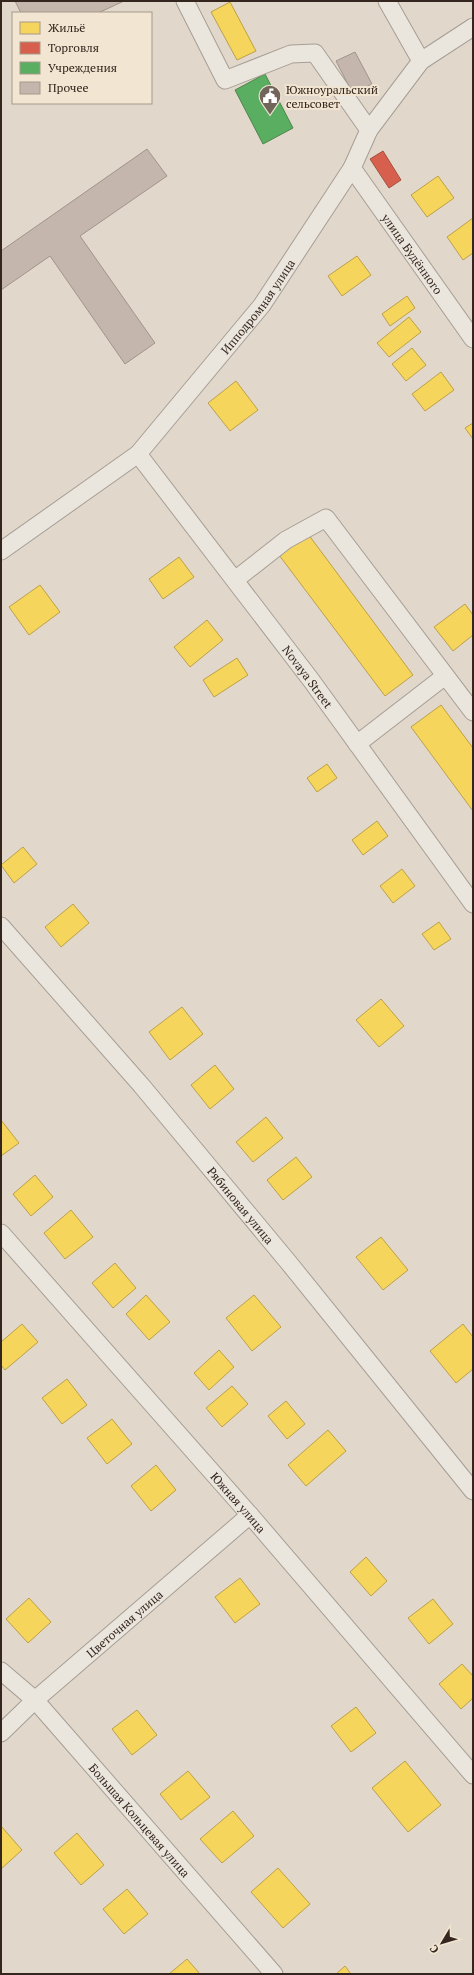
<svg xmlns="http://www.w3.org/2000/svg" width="474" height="1975" font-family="'PT Serif',serif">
	<rect width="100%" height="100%" fill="#e1d8cb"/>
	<!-- homes -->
	<g fill="#f6d55c" stroke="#bca049">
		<polygon points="230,2 256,51 237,60 211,12"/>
		<polygon points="438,176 454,198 427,217 411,195"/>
		<polygon points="473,218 473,253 463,260 447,237"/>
		<polygon points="357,256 371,275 342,296 328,276"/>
		<polygon points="407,296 415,308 390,326 382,314"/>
		<polygon points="409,317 421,332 389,357 377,343"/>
		<polygon points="412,348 426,365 406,381 392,364"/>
		<polygon points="441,372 454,390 425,411 412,394"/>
		<polygon points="236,381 258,410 230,431 208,403"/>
		<polygon points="473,423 473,439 465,428"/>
		<polygon points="308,534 413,675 385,696 279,555"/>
		<polygon points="179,557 194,577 163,599 149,579"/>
		<polygon points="40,585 60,612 29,635 9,607"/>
		<polygon points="465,604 473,615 473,635 453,651 434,627"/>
		<polygon points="207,620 223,640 190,667 174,647"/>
		<polygon points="237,658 248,675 214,697 203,680"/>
		<polygon points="441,705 473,748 473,811 411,727"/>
		<polygon points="327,764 337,778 317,792 307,778"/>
		<polygon points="377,821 388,836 363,855 352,840"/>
		<polygon points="23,847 37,864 14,883 1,865"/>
		<polygon points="402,869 415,886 393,903 380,886"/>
		<polygon points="73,904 89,923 61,947 45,927"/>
		<polygon points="439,922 451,939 434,950 422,934"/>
		<polygon points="381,999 404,1026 379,1047 356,1020"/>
		<polygon points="182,1007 203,1034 170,1060 149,1032"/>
		<polygon points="215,1065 234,1089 210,1109 191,1085"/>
		<polygon points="266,1117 283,1138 253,1162 236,1142"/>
		<polygon points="1,1120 19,1143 1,1156"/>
		<polygon points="296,1157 312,1177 283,1200 267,1180"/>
		<polygon points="35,1175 53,1197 31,1216 13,1194"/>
		<polygon points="71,1210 93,1237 65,1259 44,1233"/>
		<polygon points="381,1237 408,1270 383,1290 356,1257"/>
		<polygon points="115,1263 136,1288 113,1308 92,1283"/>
		<polygon points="146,1295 170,1322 149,1340 126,1314"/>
		<polygon points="254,1295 281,1327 252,1351 226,1318"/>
		<polygon points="22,1324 38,1342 5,1370 1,1365 1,1342"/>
		<polygon points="463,1324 473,1337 473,1369 456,1383 430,1351"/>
		<polygon points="219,1350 234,1367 209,1390 194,1373"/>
		<polygon points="67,1379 87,1405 62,1424 42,1398"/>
		<polygon points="232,1386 248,1404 222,1427 206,1408"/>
		<polygon points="286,1401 305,1424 287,1439 268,1416"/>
		<polygon points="112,1419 132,1444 107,1464 87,1438"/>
		<polygon points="328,1430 346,1451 306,1486 288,1465"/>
		<polygon points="156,1465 176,1490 151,1511 131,1486"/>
		<polygon points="366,1557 387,1581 371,1596 350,1572"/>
		<polygon points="240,1578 260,1604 235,1623 215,1597"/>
		<polygon points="29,1598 51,1622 28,1643 6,1619"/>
		<polygon points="433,1599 453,1624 429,1644 408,1618"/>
		<polygon points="462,1664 473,1676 473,1698 461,1709 439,1684"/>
		<polygon points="356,1707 376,1733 351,1752 331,1726"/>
		<polygon points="137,1710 157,1735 132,1755 112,1729"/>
		<polygon points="405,1761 441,1805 408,1832 372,1788"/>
		<polygon points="188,1771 210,1797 181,1820 160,1794"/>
		<polygon points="233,1811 254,1836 222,1863 200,1839"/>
		<polygon points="1,1826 22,1850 1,1869"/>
		<polygon points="77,1833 104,1865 81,1885 54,1853"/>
		<polygon points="278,1868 310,1904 283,1928 251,1892"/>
		<polygon points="127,1889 148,1914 124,1934 103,1909"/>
		<polygon points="187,1959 200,1974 169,1974"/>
		<polygon points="345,1966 351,1974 336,1974"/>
	</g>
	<!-- shops -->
	<polygon fill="#d6604d" stroke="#a54f3f" points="383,151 401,180 389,188 370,159"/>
	<!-- public -->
	<polygon fill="#5aae61" stroke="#4f854d" points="265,74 293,128 263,144 235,90"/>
	<!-- building -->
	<g fill="#c4b6ac" stroke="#a1948b">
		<polygon points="15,1 124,1 98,13 21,13"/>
		<polygon points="355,52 372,84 353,94 336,61"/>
		<polygon points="147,149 167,176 80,236 155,343 125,364 50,256 1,290 1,251"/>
	</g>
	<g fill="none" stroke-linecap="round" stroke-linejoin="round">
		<!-- minor casing -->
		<g stroke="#a69e95" stroke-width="19">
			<g id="minor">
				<polyline points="185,1 225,80 291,54 315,53 369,130"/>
				<polyline points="387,1 421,61"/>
				<path id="s1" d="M352,168L473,339"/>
				<path id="s2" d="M138,454L311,680L473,904"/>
				<path id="s3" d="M1,551L138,454L262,305L352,168L369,130L421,61L473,27"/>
				<polyline points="235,580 286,540 326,518 473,712"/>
				<polyline points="357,744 445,676"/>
				<path id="s4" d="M1,926L141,1085L289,1263L473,1491"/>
				<path id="s5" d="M1,1233L250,1515L473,1775"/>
				<path id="s6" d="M1,1671L35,1700L274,1974"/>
				<path id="s7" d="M1,1733L35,1700L250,1515"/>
			</g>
		</g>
		<!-- minor -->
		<use href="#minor" stroke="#eae5dd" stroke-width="17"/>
	</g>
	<!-- icons -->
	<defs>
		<g id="civic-pin" transform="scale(1.15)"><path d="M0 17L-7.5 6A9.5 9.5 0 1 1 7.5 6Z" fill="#71645b" stroke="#f2e5d1"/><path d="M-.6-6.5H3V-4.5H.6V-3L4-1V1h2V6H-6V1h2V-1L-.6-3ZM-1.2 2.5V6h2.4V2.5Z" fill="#fff"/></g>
	</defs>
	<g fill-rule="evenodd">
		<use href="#civic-pin" x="270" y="96"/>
	</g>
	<g text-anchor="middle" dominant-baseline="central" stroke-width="4" stroke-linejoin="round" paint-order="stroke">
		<!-- poi labels -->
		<g font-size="12" fill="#34261e" stroke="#f2e5d1" text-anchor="start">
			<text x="286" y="89">Южноуральский<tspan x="286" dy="14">сельсовет</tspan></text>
		</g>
		<!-- street labels -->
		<g font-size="12" fill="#34261e" stroke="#f2e5d1">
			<text stroke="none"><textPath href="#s1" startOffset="105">улица Будённого</textPath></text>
			<text stroke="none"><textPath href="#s3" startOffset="358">Ипподромная улица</textPath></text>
			<text stroke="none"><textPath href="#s2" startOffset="280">Novaya Street</textPath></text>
			<text stroke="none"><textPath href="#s4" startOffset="368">Рябиновая улица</textPath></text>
			<text stroke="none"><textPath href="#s5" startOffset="359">Южная улица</textPath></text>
			<text stroke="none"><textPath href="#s7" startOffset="165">Цветочная улица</textPath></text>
			<text stroke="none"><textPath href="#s6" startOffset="204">Большая Кольцевая улица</textPath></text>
		</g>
	</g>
	<!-- border -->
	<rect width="474" height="1975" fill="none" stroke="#34261e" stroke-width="4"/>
	<!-- legend -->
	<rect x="12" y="12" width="140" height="92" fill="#f2e5d1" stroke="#a69989"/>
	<rect x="20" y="22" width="20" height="12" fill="#f6d55c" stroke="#a69989"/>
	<text x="48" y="32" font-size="12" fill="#34261e">Жильё</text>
	<rect x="20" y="42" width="20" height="12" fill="#d6604d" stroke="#a69989"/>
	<text x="48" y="52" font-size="12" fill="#34261e">Торговля</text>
	<rect x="20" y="62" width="20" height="12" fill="#5aae61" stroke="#a69989"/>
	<text x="48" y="72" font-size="12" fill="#34261e">Учреждения</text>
	<rect x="20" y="82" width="20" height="12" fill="#c4b6ac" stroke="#a69989"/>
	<text x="48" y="92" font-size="12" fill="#34261e">Прочее</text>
	<!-- north arrow -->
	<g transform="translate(442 1943) rotate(232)" stroke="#f2e5d1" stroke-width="3" paint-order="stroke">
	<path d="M0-3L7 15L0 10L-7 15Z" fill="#34261e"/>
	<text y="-6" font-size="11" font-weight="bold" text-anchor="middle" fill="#34261e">С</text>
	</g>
</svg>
